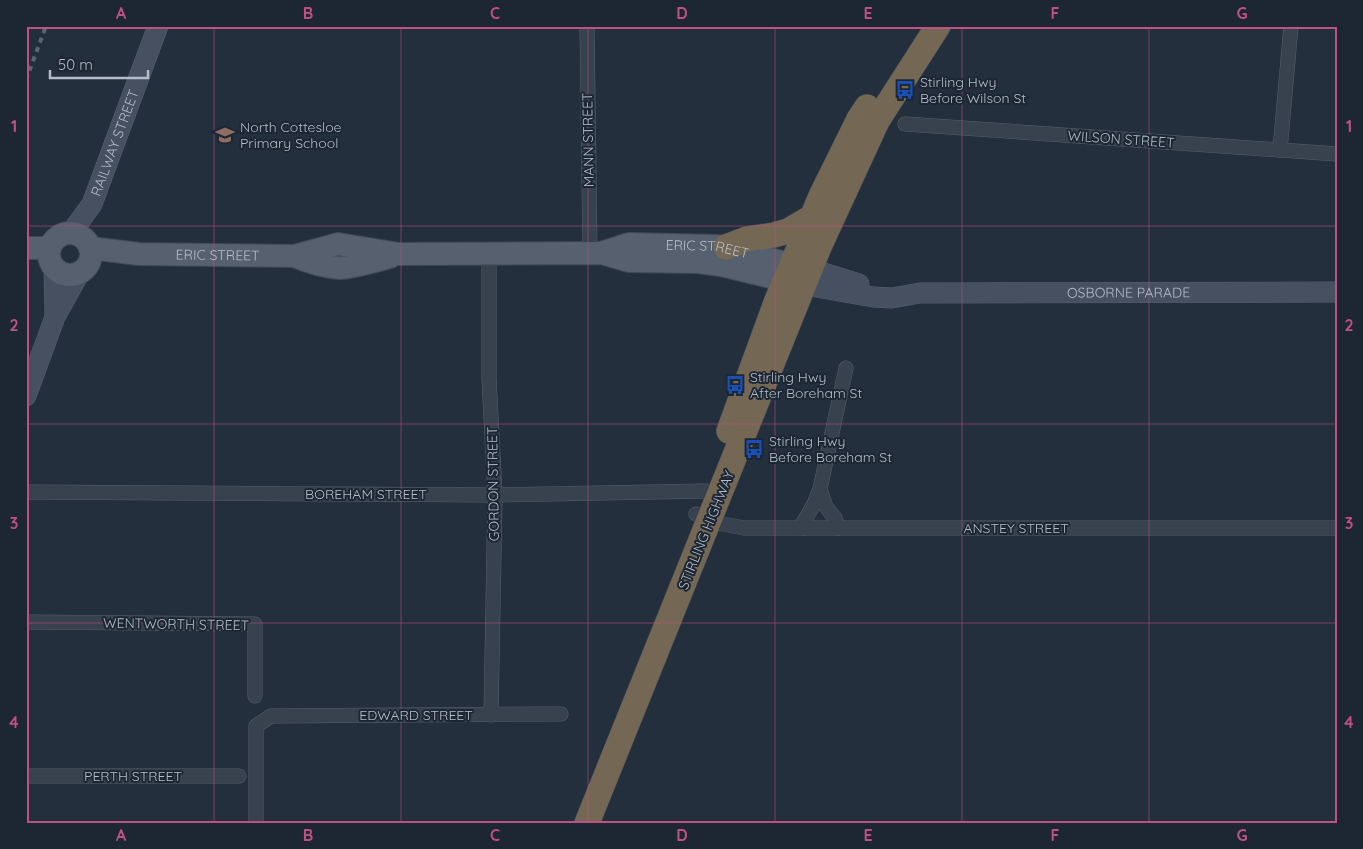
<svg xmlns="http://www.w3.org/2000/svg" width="1363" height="849" font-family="Quicksand,sans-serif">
	<rect width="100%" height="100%" fill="#242f3e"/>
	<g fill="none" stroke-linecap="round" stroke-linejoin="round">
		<!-- street casing -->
		<g stroke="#565f6c" stroke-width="15">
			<g id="street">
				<polyline points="587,26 590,253"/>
				<polyline points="905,124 1337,154"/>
				<polyline points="1280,150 1291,26"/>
				<polyline points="489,254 489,378 495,495 491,715"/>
				<polyline points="820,489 826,507 835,518 838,528"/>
				<polyline points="26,492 495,495 706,491"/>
				<polyline points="696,514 723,524 744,528 1337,528"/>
				<polyline points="803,528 803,523 814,504 820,489 846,368"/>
				<polyline points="26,622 255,624 255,696"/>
				<polyline points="26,776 239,776"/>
				<polyline points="256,823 256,726 271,716 561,714"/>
			</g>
		</g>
		<!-- secondary casing -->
		<g stroke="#565f6c" stroke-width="21">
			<g id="secondary">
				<path id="s1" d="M71,233L92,204L158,26"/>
				<polyline points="54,268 55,315"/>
				<polyline points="811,269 859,284"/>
				<path id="s2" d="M805,285L873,297L892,298L920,293L1337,292"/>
				<polyline points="26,396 55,317 80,272"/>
			</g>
		</g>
		<!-- primary casing -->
		<g stroke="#414a57" stroke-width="24">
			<g id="primary">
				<circle cx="70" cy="254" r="21"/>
				<polyline points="26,248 50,248"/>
				<path id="s3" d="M90,248L139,254L294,256L338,244L399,254L601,253L629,261L698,262L721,265L804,285"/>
				<path id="s4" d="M601,253L629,244L717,246L810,269"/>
				<path d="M294,256C308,262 325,267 340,268C351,268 379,260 390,257"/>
			</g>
		</g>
		<!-- highway casing -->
		<g stroke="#434c59" stroke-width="26">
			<g id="highway">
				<polyline points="726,247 747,239 774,235 788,231 812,217"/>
				<polyline points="729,431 777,300 821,196 859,119 867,107"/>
				<polyline points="587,823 819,247 877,121 938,26"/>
			</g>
		</g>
		<!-- street -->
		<use href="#street" stroke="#38414e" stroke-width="14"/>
		<!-- secondary -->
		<use href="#secondary" stroke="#465061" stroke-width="20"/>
		<!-- primary -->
		<use href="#primary" stroke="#56606e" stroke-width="22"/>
		<!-- highway -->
		<use href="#highway" stroke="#746855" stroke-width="25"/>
		<!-- rail -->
		<polyline stroke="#5a6575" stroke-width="4" stroke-dasharray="5 5" stroke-linecap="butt" points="26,80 46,26"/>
	</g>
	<!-- grid -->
	<path fill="none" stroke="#bd5182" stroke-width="1" stroke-opacity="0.55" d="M214,26V823M401,26V823M588,26V823M775,26V823M962,26V823M1149,26V823M26,226H1337M26,424H1337M26,623H1337"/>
	<!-- icons -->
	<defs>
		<g id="bus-bare" transform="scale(1.5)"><path d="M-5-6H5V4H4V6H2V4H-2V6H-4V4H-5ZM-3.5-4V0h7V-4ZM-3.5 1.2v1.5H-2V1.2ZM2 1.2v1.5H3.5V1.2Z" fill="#1a4fb4" stroke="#1d2633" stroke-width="2.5" paint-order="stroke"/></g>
		<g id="school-bare" transform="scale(1.5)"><path d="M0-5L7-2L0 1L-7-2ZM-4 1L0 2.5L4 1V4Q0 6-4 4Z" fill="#8d6e63" stroke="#1d2633" stroke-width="2.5" paint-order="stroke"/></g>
	</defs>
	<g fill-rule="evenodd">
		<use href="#bus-bare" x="905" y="90"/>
		<use href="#school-bare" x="225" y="135"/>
		<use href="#bus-bare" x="735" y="385"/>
		<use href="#bus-bare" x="754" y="449"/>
	</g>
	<g text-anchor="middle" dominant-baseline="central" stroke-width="4" stroke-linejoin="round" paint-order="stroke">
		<!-- poi labels -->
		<g font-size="14" fill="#b4bcc9" stroke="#1d2633" text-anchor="start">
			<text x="920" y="82">Stirling Hwy<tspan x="920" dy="16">Before Wilson St</tspan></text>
			<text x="240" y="127">North Cottesloe<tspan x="240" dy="16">Primary School</tspan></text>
			<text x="750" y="377">Stirling Hwy<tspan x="750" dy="16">After Boreham St</tspan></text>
			<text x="769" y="441">Stirling Hwy<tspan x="769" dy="16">Before Boreham St</tspan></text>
		</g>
		<!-- street labels -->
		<g font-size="14" fill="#b4bcc9" stroke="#1d2633">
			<text transform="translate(1121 139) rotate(4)">WILSON STREET</text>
			<text transform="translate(588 140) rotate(-91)">MANN STREET</text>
			<text stroke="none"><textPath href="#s1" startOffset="101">RAILWAY STREET</textPath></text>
			<text stroke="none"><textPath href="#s4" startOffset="108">ERIC STREET</textPath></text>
			<text stroke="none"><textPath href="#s3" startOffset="128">ERIC STREET</textPath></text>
			<text stroke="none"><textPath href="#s2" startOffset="325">OSBORNE PARADE</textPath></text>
			<text transform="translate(493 484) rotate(-91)">GORDON STREET</text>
			<text x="366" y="494">BOREHAM STREET</text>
			<text x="1016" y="528">ANSTEY STREET</text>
			<text transform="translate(706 530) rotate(-68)">STIRLING HIGHWAY</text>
			<text transform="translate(176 624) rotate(1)">WENTWORTH STREET</text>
			<text x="416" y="715">EDWARD STREET</text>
			<text x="133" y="776">PERTH STREET</text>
		</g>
	</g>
	<!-- border -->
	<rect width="1363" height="849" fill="none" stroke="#1d2633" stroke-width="55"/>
	<!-- scale -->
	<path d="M50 70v8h98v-8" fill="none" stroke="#b4bcc9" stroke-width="2.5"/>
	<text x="58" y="70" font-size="15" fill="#b4bcc9" stroke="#1d2633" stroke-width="4" paint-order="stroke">50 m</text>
	<rect x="28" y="28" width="1308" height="794" fill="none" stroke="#bd5182" stroke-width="2"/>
	<g font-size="16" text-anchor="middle" font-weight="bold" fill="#bd5182">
		<text x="121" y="19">A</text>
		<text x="308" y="19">B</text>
		<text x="495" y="19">C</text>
		<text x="682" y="19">D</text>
		<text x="868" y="19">E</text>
		<text x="1055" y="19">F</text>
		<text x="1242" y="19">G</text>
		<text x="14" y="132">1</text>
		<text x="1349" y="132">1</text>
		<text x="14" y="331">2</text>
		<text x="1349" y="331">2</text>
		<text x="14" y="529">3</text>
		<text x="1349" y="529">3</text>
		<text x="14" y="728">4</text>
		<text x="1349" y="728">4</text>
		<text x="121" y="841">A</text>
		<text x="308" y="841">B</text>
		<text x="495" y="841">C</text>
		<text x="682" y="841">D</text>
		<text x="868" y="841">E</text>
		<text x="1055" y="841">F</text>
		<text x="1242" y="841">G</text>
	</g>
</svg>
